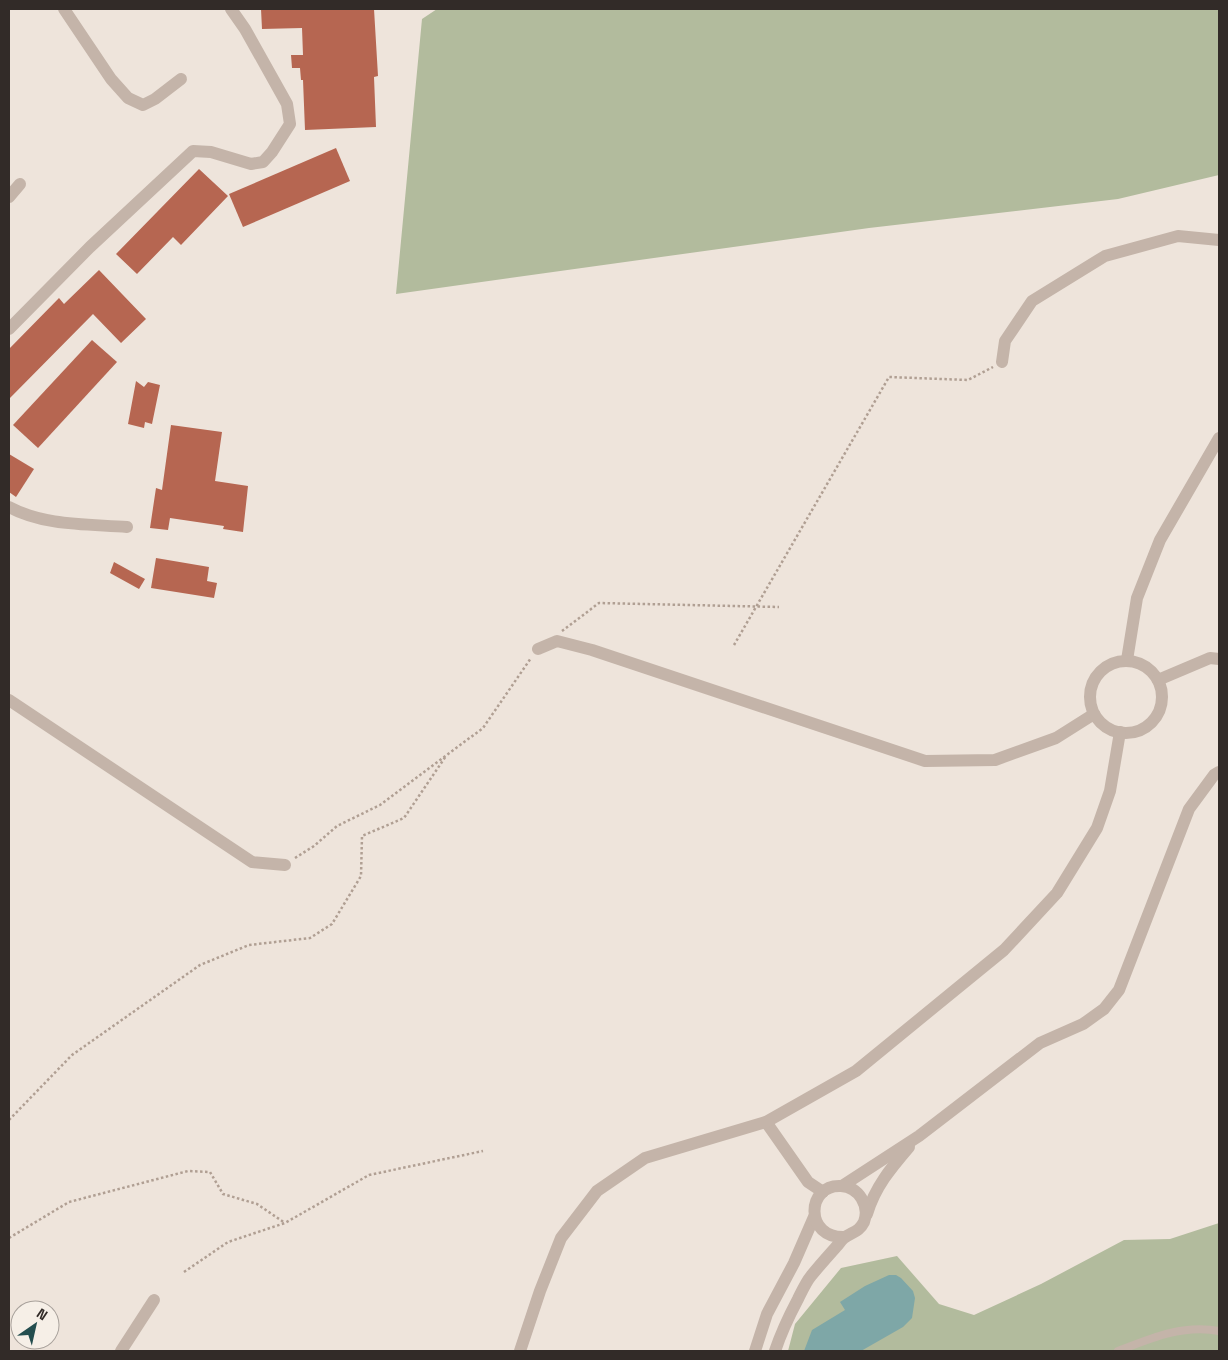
<svg xmlns="http://www.w3.org/2000/svg" width="1228" height="1360" font-family="'Space Grotesk',sans-serif">
	<rect width="100%" height="100%" fill="#eee4db"/>
	<!-- green -->
	<g fill="#b2bb9d">
		<polygon points="437,9 1219,9 1219,175 1118,199 869,228 396,294 422,19"/>
		<polygon points="1219,1223 1219,1351 788,1351 795,1324 841,1268 897,1256 939,1304 974,1315 1041,1284 1124,1240 1170,1239"/>
	</g>
	<!-- water -->
	<polygon fill="#7ea7a7" points="889,1275 896,1275 901,1278 913,1291 915,1298 912,1318 903,1327 861,1351 804,1351 812,1330 845,1310 840,1302 865,1286"/>
	<!-- building -->
	<g fill="#b66651">
		<polygon points="261,9 374,9 378,76 374,77 376,127 305,130 303,80 301,80 300,68 292,68 291,55 303,55 302,28 262,29"/>
		<polygon points="336,148 350,181 243,227 229,194"/>
		<polygon points="199,169 228,196 181,245 173,237 137,274 116,254"/>
		<polygon points="99,270 146,319 121,343 93,314 9,399 9,349 59,298 64,304"/>
		<polygon points="92,340 117,362 38,448 13,425"/>
		<polygon points="136,381 144,387 148,382 160,385 152,424 145,422 144,428 128,424"/>
		<polygon points="171,425 222,432 215,481 248,486 243,532 223,529 224,526 170,518 168,530 150,528 156,488 162,490"/>
		<polygon points="9,454 34,469 16,497 9,492"/>
		<polygon points="156,558 209,567 207,581 217,583 214,598 151,588"/>
		<polygon points="114,562 145,579 139,589 110,573"/>
	</g>
	<g fill="none" stroke-linecap="round" stroke-linejoin="round">
		<!-- path -->
		<g stroke="#b09f93" stroke-width="2.5" stroke-dasharray="2.5 2.5" stroke-linecap="butt">
			<polyline points="562,631 599,603 779,607"/>
			<polyline points="734,645 889,377 968,380 993,367"/>
			<polyline points="295,858 314,846 337,826 380,805 483,728 531,658"/>
			<polyline points="9,1120 72,1055 200,965 249,945 310,938 332,924 361,876 362,836 404,818 446,756"/>
			<polyline points="9,1238 69,1202 188,1171 210,1172 223,1194 257,1204 285,1223"/>
			<polyline points="184,1272 228,1242 285,1223 369,1175 483,1151"/>
		</g>
		<!-- lane -->
		<path stroke="#c4b4a9" stroke-width="8" d="M1118,1351C1151,1338 1183,1324 1219,1331"/>
		<!-- street -->
		<g stroke="#c4b4a9" stroke-width="12">
			<polyline points="64,9 111,79 128,98 143,105 155,99 181,79"/>
			<polyline points="9,197 20,184"/>
			<polyline points="9,329 90,247 193,151 211,152 251,164 263,162 272,152 290,124 287,104 245,29 231,9"/>
			<polyline points="1002,362 1005,341 1032,301 1105,256 1178,236 1219,240"/>
			<path d="M9,507C44,526 87,524 127,527"/>
			<polyline points="538,649 557,641 592,650 925,761 995,760 1056,738 1094,714"/>
			<polyline points="1127,660 1137,598 1160,540 1219,438"/>
			<circle cx="1126" cy="697" r="36"/>
			<polyline points="1158,680 1210,658 1219,659"/>
			<polyline points="9,700 252,862 285,865"/>
			<polyline points="766,1122 808,1182 823,1192"/>
			<polyline points="842,1186 919,1136 1040,1043 1083,1024 1104,1009 1119,990 1189,809 1214,775 1219,772"/>
			<path d="M867,1214C875,1187 891,1168 909,1147"/>
			<polyline points="121,1351 154,1300"/>
			<polyline points="520,1351 540,1291 561,1238 597,1191 645,1158 766,1122 856,1071 1004,950 1057,893 1097,828 1110,791 1120,732"/>
			<polyline points="755,1351 767,1314 794,1263 814,1217"/>
			<path d="M775,1351C781,1333 789,1316 798,1299C802,1291 806,1282 811,1276C819,1266 828,1256 836,1247C839,1244 841,1240 844,1238C852,1232 859,1232 864,1222C870,1206 859,1187 841,1186C806,1184 804,1239 845,1237"/>
		</g>
	</g>
	<!-- border -->
	<rect width="1228" height="1360" fill="none" stroke="#322b28" stroke-width="20"/>
	<!-- north arrow -->
	<g transform="translate(35 1325) rotate(34)"><circle r="24" fill="#f6efe7" stroke="#a8a19b"/>
	<path d="M0-4L9 19L0 12L-9 19Z" fill="#234d4e"/>
	<text y="-8" font-size="14" font-weight="bold" text-anchor="middle" fill="#322b28">N</text>
	</g>
</svg>
